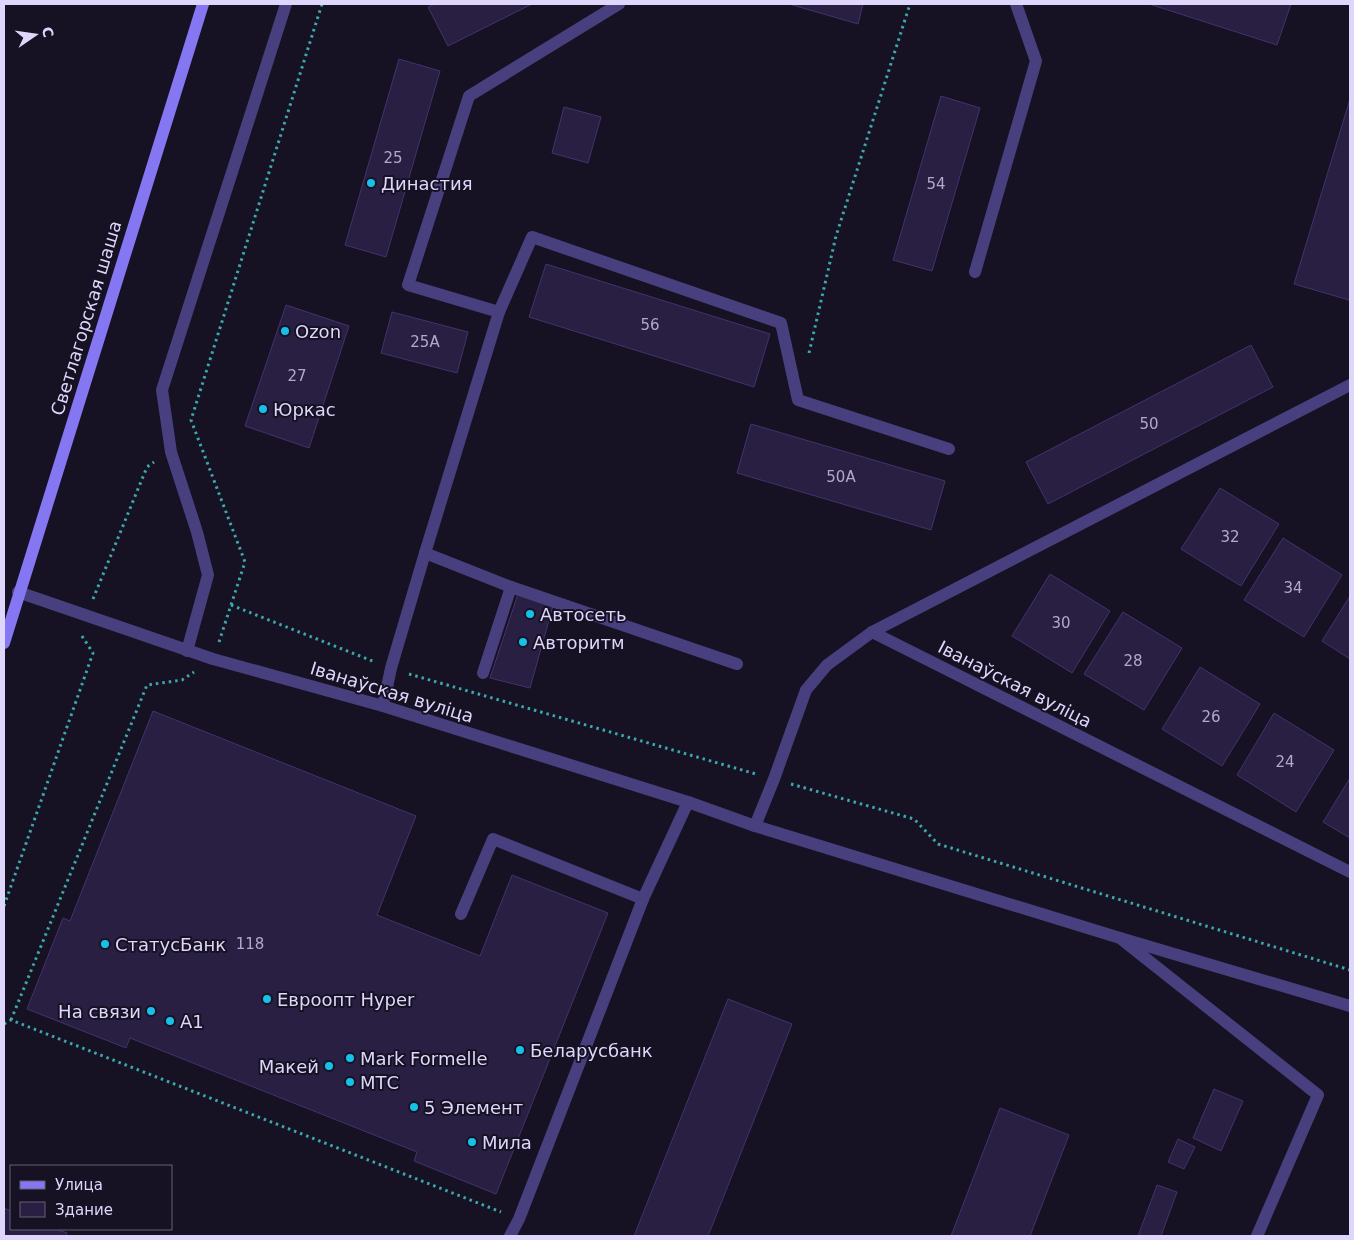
<svg xmlns="http://www.w3.org/2000/svg" width="1354" height="1240" font-family="'DejaVu Sans',sans-serif">
	<rect width="100%" height="100%" fill="#161123"/>
	<!-- building -->
	<g fill="#291f42" stroke="#43336c">
		<polygon points="435,4 532,4 448,46 428,7"/>
		<polygon points="789,4 863,4 858,24"/>
		<polygon points="1149,4 1291,4 1277,45"/>
		<polygon points="399,59 440,71 386,257 345,245"/>
		<polygon points="941,96 980,108 932,271 893,260"/>
		<polygon points="1350,99 1350,295 1349,300 1294,284"/>
		<polygon points="564,107 601,117 588,163 552,153"/>
		<polygon points="546,264 770,334 754,387 529,317"/>
		<polygon points="286,305 349,326 309,448 245,426"/>
		<polygon points="392,312 468,332 457,373 381,353"/>
		<polygon points="1251,345 1273,387 1048,504 1026,462"/>
		<polygon points="751,424 945,481 931,530 737,473"/>
		<polygon points="1220,488 1279,524 1241,586 1181,549"/>
		<polygon points="1283,538 1342,575 1304,637 1244,600"/>
		<polygon points="1050,574 1110,611 1072,673 1012,636"/>
		<polygon points="518,594 553,606 530,688 490,678"/>
		<polygon points="1350,596 1350,659 1322,641"/>
		<polygon points="1123,612 1182,648 1144,710 1084,674"/>
		<polygon points="1200,667 1260,704 1222,766 1162,729"/>
		<polygon points="153,711 416,816 377,915 480,956 512,875 608,913 496,1194 414,1161 417,1152 130,1038 126,1048 27,1009 63,918 70,921"/>
		<polygon points="1274,713 1334,750 1296,812 1237,775"/>
		<polygon points="1350,778 1350,838 1323,822"/>
		<polygon points="728,999 792,1024 708,1236 634,1236"/>
		<polygon points="1214,1089 1243,1101 1221,1151 1193,1138"/>
		<polygon points="1000,1108 1069,1135 1030,1236 951,1236"/>
		<polygon points="1178,1139 1195,1147 1184,1169 1168,1162"/>
		<polygon points="1157,1185 1177,1192 1161,1236 1138,1236"/>
		<polygon points="4,1208 11,1211 11,1229 56,1229 67,1233 66,1236 4,1236"/>
	</g>
	<g fill="none" stroke-linecap="round" stroke-linejoin="round">
		<!-- path -->
		<g stroke="#3ba8ab" stroke-width="3" stroke-dasharray="2.5 4" stroke-linecap="butt">
			<polyline points="809,353 836,236 910,4"/>
			<polyline points="93,599 147,467 154,462"/>
			<polyline points="231,605 375,662"/>
			<polyline points="219,642 245,562 191,420 322,4"/>
			<polyline points="409,674 756,774"/>
			<polyline points="791,784 914,819 938,844 1350,970"/>
			<polyline points="4,906 93,653 80,633"/>
			<polyline points="11,1020 147,685 182,680 194,672"/>
			<polyline points="4,1024 11,1020 501,1212"/>
		</g>
		<!-- service -->
		<g stroke="#48407e" stroke-width="12">
			<polyline points="975,272 1036,61 1016,4"/>
			<polyline points="499,312 532,237 781,323 798,400 949,449"/>
			<polyline points="425,553 511,587 737,664"/>
			<polyline points="872,632 1350,385"/>
			<polyline points="187,651 208,575 197,532 171,452 162,390 286,4"/>
			<polyline points="483,673 511,587"/>
			<polyline points="383,706 391,668 425,553 499,312 408,285 469,96 619,4"/>
			<polyline points="461,914 493,839 643,899 688,802"/>
			<polyline points="1120,938 1318,1095 1257,1236"/>
			<polyline points="510,1236 519,1219 643,899"/>
		</g>
		<!-- minor -->
		<g stroke="#48407e" stroke-width="12">
			<polyline points="18,592 213,659 383,706 688,802 755,826 1120,938 1350,1006"/>
			<polyline points="755,826 774,779 806,690 827,665 872,632 1350,872"/>
		</g>
		<!-- secondary -->
		<polyline stroke="#8577f2" stroke-width="12" points="4,643 203,4"/>
	</g>
	<!-- markers -->
	<g fill="#16c0e8" stroke="#161123" stroke-width="2">
		<circle cx="371" cy="183" r="5"/>
		<circle cx="285" cy="331" r="5"/>
		<circle cx="263" cy="409" r="5"/>
		<circle cx="530" cy="614" r="5"/>
		<circle cx="523" cy="642" r="5"/>
		<circle cx="105" cy="944" r="5"/>
		<circle cx="267" cy="999" r="5"/>
		<circle cx="151" cy="1011" r="5"/>
		<circle cx="170" cy="1021" r="5"/>
		<circle cx="520" cy="1050" r="5"/>
		<circle cx="350" cy="1058" r="5"/>
		<circle cx="329" cy="1066" r="5"/>
		<circle cx="350" cy="1082" r="5"/>
		<circle cx="414" cy="1107" r="5"/>
		<circle cx="472" cy="1142" r="5"/>
	</g>
	<g text-anchor="middle" dominant-baseline="central" stroke-width="4" stroke-linejoin="round" paint-order="stroke">
		<!-- number labels -->
		<g font-size="15" fill="#b1a9cd">
			<text x="393" y="158">25</text>
			<text x="936" y="184">54</text>
			<text x="650" y="325">56</text>
			<text x="425" y="342">25А</text>
			<text x="297" y="376">27</text>
			<text x="1149" y="424">50</text>
			<text x="841" y="477">50А</text>
			<text x="1230" y="537">32</text>
			<text x="1293" y="588">34</text>
			<text x="1061" y="623">30</text>
			<text x="1133" y="661">28</text>
			<text x="1211" y="717">26</text>
			<text x="1285" y="762">24</text>
			<text x="250" y="944">118</text>
		</g>
		<!-- poi labels -->
		<g font-size="18" fill="#ded7fb" stroke="#161123" text-anchor="start">
			<text x="381" y="183">Династия</text>
			<text x="295" y="331">Ozon</text>
			<text x="273" y="409">Юркас</text>
			<text x="540" y="614">Автосеть</text>
			<text x="533" y="642">Авторитм</text>
			<text x="115" y="944">СтатусБанк</text>
			<text x="277" y="999">Евроопт Hyper</text>
			<text x="141" y="1011" text-anchor="end">На связи</text>
			<text x="180" y="1021">A1</text>
			<text x="530" y="1050">Беларусбанк</text>
			<text x="360" y="1058">Mark Formelle</text>
			<text x="319" y="1066" text-anchor="end">Макей</text>
			<text x="360" y="1082">МТС</text>
			<text x="424" y="1107">5 Элемент</text>
			<text x="482" y="1142">Мила</text>
		</g>
		<!-- street labels -->
		<g font-size="18" fill="#ded7fb" stroke="#161123">
			<text transform="translate(86 318) rotate(-73)">Светлагорская шаша</text>
			<text transform="translate(1015 684) rotate(27)">Іванаўская вуліца</text>
			<text transform="translate(392 692) rotate(17)">Іванаўская вуліца</text>
		</g>
	</g>
	<!-- border -->
	<rect width="1354" height="1240" fill="none" stroke="#ded7fb" stroke-width="10"/>
	<!-- legend -->
	<rect x="10" y="1165" width="162" height="65" fill="#161123" stroke="#666079"/>
	<rect x="20" y="1181" width="25" height="8" fill="#8577f2" stroke="#666079"/>
	<text x="55" y="1190" font-size="15" fill="#ded7fb">Улица</text>
	<rect x="20" y="1202" width="25" height="15" fill="#291f42" stroke="#666079"/>
	<text x="55" y="1215" font-size="15" fill="#ded7fb">Здание</text>
	<!-- north arrow -->
	<g transform="translate(35 35) rotate(77)" stroke="#161123" stroke-width="4" paint-order="stroke">
	<path d="M0-4L9 19L0 12L-9 19Z" fill="#ded7fb"/>
	<text y="-8" font-size="14" font-weight="bold" text-anchor="middle" fill="#ded7fb">С</text>
	</g>
</svg>
